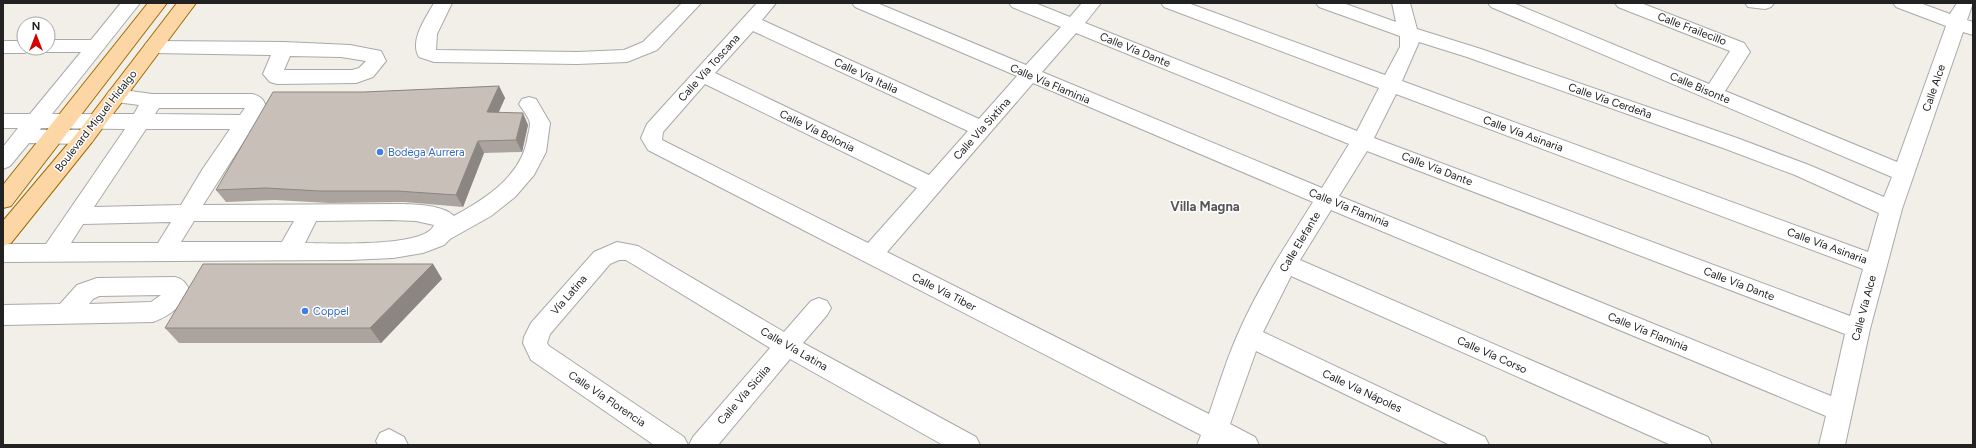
<svg xmlns="http://www.w3.org/2000/svg" width="1976" height="448" font-family="Figtree,sans-serif">
	<rect width="100%" height="100%" fill="#f2efe9"/>
	<g fill="none" stroke-linecap="round" stroke-linejoin="round">
		<!-- minor casing -->
		<g stroke="#a9a9a9" stroke-width="2">
			<g id="minor">
				<path d="M121,3H140L52,114H134L139,105L109,101L106,96L109,91L116,89L152,94H252C260,96 264,99 266,107L203,205L404,204C420,205 442,205 454,216C487,198 523,175 528,135C529,132 530,126 530,123C529,117 522,109 519,104L522,99L529,97L536,99L550,123L546,152L534,175L515,197L491,216L450,239L444,245L423,253L393,258L350,260L3,262V244H46L125,129L41,128L40,130H85L92,132L95,137L92,142L85,144L29,143L10,166L3,169V147L18,128H3V114H30L81,52H48L41,50L40,48H48V40H91ZM159,108H245L240,115L155,114ZM146,129H230L202,170L181,205L94,207ZM391,220L416,221L434,225C426,248 327,243 305,243L316,221ZM194,221H294L282,242H181ZM171,222L158,243H71L83,224Z"/>
				<path d="M434,3H452L437,34L436,50L577,52L624,50L643,42L682,3H701L657,50L627,62L577,64L434,62L419,57C409,40 426,18 434,3Z"/>
				<path d="M757,3H776L762,20L979,119L1017,76L855,7L852,3H877L1026,65L1061,27L1012,7L1009,3H1035L1070,17L1082,3H1101L1085,23L1357,131L1379,88L1164,7L1161,3H1188L1385,75L1400,47V36L1319,7L1316,3H1343L1396,22L1392,3H1410L1417,29L1481,49L1737,138L1809,165L1884,197L1892,177L1491,7L1488,3H1513L1709,84L1730,51L1618,7L1615,3H1641L1744,43L1750,52L1725,91L1897,162L1946,26L1896,7L1893,3H1920L1950,14L1957,3H1973L1967,20L1973,22V35L1963,32L1902,209L1870,329L1845,445H1819L1826,416L1331,210L1300,260L1708,437L1712,445H1671L1291,276L1263,332L1485,437L1489,445H1450L1256,351L1230,424L1255,437L1259,445H1197L1201,435L648,150L641,138L647,124ZM753,31L968,131L929,175L715,73ZM1076,33L1349,144L1322,188L1042,72ZM1419,42L1467,57L1723,148L1795,175L1879,213L1868,252L1402,81ZM1033,83L1313,202C1286,245 1257,289 1237,336C1226,361 1218,388 1209,414L887,252ZM705,84L917,188L868,243L662,140L663,132ZM1396,94L1863,269L1850,316L1374,138ZM1367,151L1845,334L1831,396L1339,196Z"/>
				<polygon points="1745,3 1774,3 1771,7 1765,9 1748,7"/>
				<polygon points="3,41 24,41 24,48 33,48 31,51 24,53 3,53"/>
				<path d="M153,41L284,42L350,45L381,51L386,61L373,77L356,83L277,84L270,82L263,74L271,55L153,53L146,51L144,47L146,43ZM290,56L341,57L366,61L359,68L352,70H284Z"/>
				<polygon points="617,242 638,246 784,332 811,301 819,298 827,301 831,308 827,315 803,343 976,437 980,445 943,445 790,359 718,445 689,445 693,437 770,348 626,260 619,260 610,264 550,334 547,343 549,346 684,437 688,445 654,445 531,360 523,343 524,337 531,323 594,252"/>
				<path d="M175,277C183,279 185,282 189,289C180,307 172,315 153,322L3,325V305L60,304L77,285L97,278ZM161,295L151,302L89,304L93,299L99,296Z"/>
				<polygon points="389,429 404,437 408,445 378,445 376,441 380,433"/>
			</g>
		</g>
		<!-- major casing -->
		<g stroke="#a06b00" stroke-width="2">
			<g id="major">
				<polygon points="148,3 167,3 11,206 3,208 3,185"/>
				<polygon points="177,3 196,3 92,142 11,243 3,246 3,221 78,132"/>
			</g>
		</g>
		<!-- minor -->
		<use href="#minor" fill="#fff" fill-rule="evenodd"/>
		<!-- major -->
		<use href="#major" fill="#fcd6a4" fill-rule="evenodd"/>
	</g>
	<!-- wall -->
	<g fill="#aba49e">
		<polygon points="499,86 505,98 499,112 528,125 522,152 484,153 463,207 404,202 329,203 275,200 226,202 216,190 364,92"/>
		<polygon points="433,264 442,279 381,343 179,343 165,328"/>
	</g>
	<!-- shaded-wall -->
	<g fill="#8b8681">
		<polygon points="499,86 505,98 493,124 487,112"/>
		<polygon points="523,113 528,125 522,152 516,140"/>
		<polygon points="478,141 484,153 463,207 456,195"/>
		<polygon points="433,264 442,279 381,343 370,328"/>
	</g>
	<!-- building -->
	<g fill="#c7bfb8" stroke="#8b8681">
		<polygon points="499,86 487,112 523,113 516,140 478,141 456,195 397,191 320,191 266,188 216,190 273,92 364,92"/>
		<polygon points="203,264 433,264 370,328 165,328"/>
	</g>
	<!-- markers -->
	<g fill="#3f7fe0" stroke="#fff" stroke-width="1.5">
		<circle cx="380" cy="152" r="4"/>
		<circle cx="305" cy="311" r="4"/>
	</g>
	<g text-anchor="middle" dominant-baseline="central" stroke-width="3" stroke-linejoin="round" paint-order="stroke">
		<!-- street labels -->
		<g font-size="11" fill="#222" stroke="#fff">
			<text transform="translate(1692 29) rotate(21)">Calle Frailecillo</text>
			<text transform="translate(1135 50) rotate(22)">Calle Vía Dante</text>
			<text transform="translate(709 68) rotate(-48)">Calle Vía Toscana</text>
			<text transform="translate(866 76) rotate(25)">Calle Vía Italia</text>
			<text transform="translate(1050 84) rotate(23)">Calle Vía Flaminia</text>
			<text transform="translate(1700 88) rotate(23)">Calle Bisonte</text>
			<text transform="translate(1934 88) rotate(-71)">Calle Alce</text>
			<text transform="translate(1610 101) rotate(19)">Calle Vía Cerdeña</text>
			<text transform="translate(96 121) rotate(-52)">Boulevard Miguel Hidalgo</text>
			<text transform="translate(982 129) rotate(-48)">Calle Vía Sixtina</text>
			<text transform="translate(817 131) rotate(26)">Calle Vía Bolonia</text>
			<text transform="translate(1523 134) rotate(20)">Calle Vía Asinaria</text>
			<text transform="translate(1437 169) rotate(21)">Calle Vía Dante</text>
			<text transform="translate(1349 208) rotate(22)">Calle Vía Flaminia</text>
			<text transform="translate(1300 242) rotate(-59)">Calle Elefante</text>
			<text transform="translate(1827 246) rotate(20)">Calle Vía Asinaria</text>
			<text transform="translate(1739 284) rotate(21)">Calle Vía Dante</text>
			<text transform="translate(944 292) rotate(27)">Calle Vía Tiber</text>
			<text transform="translate(569 295) rotate(-49)">Vía Latina</text>
			<text transform="translate(1864 308) rotate(-75)">Calle Vía Alce</text>
			<text transform="translate(1648 332) rotate(22)">Calle Vía Flaminia</text>
			<text transform="translate(794 349) rotate(30)">Calle Vía Latina</text>
			<text transform="translate(1492 355) rotate(24)">Calle Vía Corso</text>
			<text transform="translate(1362 391) rotate(25)">Calle Vía Nápoles</text>
			<text transform="translate(744 395) rotate(-49)">Calle Vía Sicilia</text>
			<text transform="translate(607 399) rotate(34)">Calle Vía Florencia</text>
		</g>
		<!-- shop labels -->
		<g font-size="11" fill="#366cbe" stroke="#fff" text-anchor="start">
			<text x="388" y="152">Bodega Aurrera</text>
			<text x="313" y="311">Coppel</text>
		</g>
		<!-- quarter labels -->
		<g font-size="13" font-weight="bold" fill="#555" stroke="#fff">
			<text x="1205" y="206">Villa Magna</text>
		</g>
	</g>
	<!-- border -->
	<rect width="1976" height="448" fill="none" stroke="#222222" stroke-width="8"/>
	<!-- north arrow -->
	<g transform="translate(36 36)"><circle r="19" fill="#ffffff" stroke="#a7a7a7"/>
	<path d="M0-3L7 15L0 10L-7 15Z" fill="#d40000"/>
	<text y="-6" font-size="11" font-weight="bold" text-anchor="middle" fill="#222222">N</text>
	</g>
</svg>
